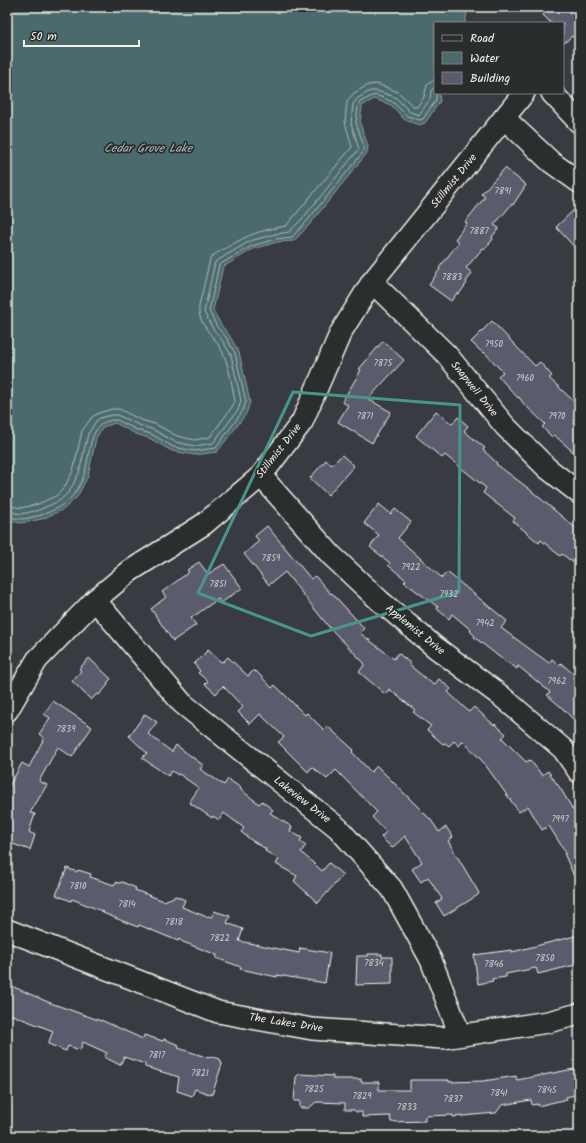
<svg xmlns="http://www.w3.org/2000/svg" width="586" height="1143" font-family="Kalam,sans-serif">
	<rect width="100%" height="100%" fill="#383b41"/>
	<filter id="ink" filterUnits="userSpaceOnUse"><feTurbulence type="fractalNoise" baseFrequency=".025" numOctaves="2"/><feDisplacementMap in="SourceGraphic" scale="8" xChannelSelector="R" yChannelSelector="G"/><feConvolveMatrix kernelMatrix="1 2 1 2 8 2 1 2 1" color-interpolation-filters="sRGB"/></filter>
	<g filter="url(#ink)">
		<!-- water -->
		<polygon fill="#4c6a6e" stroke="#8fa09f" points="7,7 468,7 465,23 435,23 435,93 439,93 440,101 425,123 419,125 405,120 391,105 374,99 362,106 360,123 368,146 367,153 310,224 294,241 277,242 253,249 223,267 213,310 221,325 229,335 239,352 250,402 246,414 217,452 195,455 172,451 149,438 136,434 115,423 103,427 96,438 88,476 77,497 64,509 42,519 20,523 7,520"/>
		<g fill="none" stroke-linecap="round" stroke-linejoin="round">
			<!-- shore -->
			<g stroke="#b1bbb7" stroke-width="1">
				<path d="M7,505L21,508L38,504L56,496L64,488L73,471L82,431L92,417L99,413L112,409H119L141,420L155,424L177,436L195,440L210,437L232,407L235,401C231,382 229,360 218,344C210,333 197,321 199,306L210,259C215,253 222,250 228,247C249,234 262,230 286,226L352,147L345,122L347,101L354,93L368,85L377,84L398,92L413,106L417,107L424,97L427,85L435,79"/>
				<polyline points="7,511 21,514 39,510 59,501 69,492 79,473 88,434 96,421 100,418 112,415 117,415 139,425 154,430 175,442 195,446 213,443 238,410 241,401 231,355 222,340 213,329 204,312 215,262 250,241 275,234 289,232 303,218 359,149 351,123 353,104 358,98 370,91 377,91 395,97 410,112 419,115 430,99 431,91 435,86"/>
				<path d="M7,516C12,517 17,519 22,519C40,517 63,509 74,494C78,489 82,481 84,475C91,455 87,419 117,420L137,430L151,434L173,447L195,451L216,448L242,412L246,402L235,353L226,337L217,327L209,311L219,265L252,246L276,239L292,237L307,221L364,151V146L356,123L358,106L360,102L372,96L376,95L393,102L407,116L420,120L423,119L436,100V93"/>
			</g>
		</g>
		<!-- building -->
		<g fill="#5a5c6e" stroke="#f4f1e8">
			<polygon points="551,7 579,7 579,44 572,36 563,44 563,23 551,23 543,15"/>
			<polygon points="505,168 526,185 513,205 512,204 494,225 499,228 492,237 493,239 485,249 483,248 466,268 472,273 466,282 467,283 459,294 457,293 451,301 429,285 440,269 439,268 459,242 455,239 467,223 465,222 485,197 481,194"/>
			<polygon points="579,205 579,252 556,227"/>
			<polygon points="492,321 535,366 540,362 552,376 549,378 579,406 579,457 554,435 552,437 542,427 545,424 523,403 519,397 518,398 498,376 503,372 484,352 483,353 471,342"/>
			<polygon points="383,341 404,360 368,399 391,412 372,443 338,422 348,405 342,402 361,370 359,369"/>
			<polygon points="436,411 452,424 458,417 468,426 464,431 485,448 483,450 497,463 496,464 528,488 579,531 579,567 562,554 560,556 541,540 539,543 513,521 515,518 483,493 486,488 445,455 442,458 416,436"/>
			<polygon points="342,455 354,466 328,495 310,478 326,460 332,465"/>
			<polygon points="379,504 391,514 395,509 411,522 398,538 442,578 447,572 507,621 501,628 549,663 552,659 559,665 561,663 579,679 579,725 561,707 547,695 550,692 518,666 517,669 508,662 507,663 483,644 474,637 475,636 470,631 471,630 452,614 449,619 437,609 438,607 404,582 406,580 388,565 390,563 370,547 379,535 364,523"/>
			<polygon points="267,526 311,579 315,576 331,594 332,593 364,628 360,633 394,659 398,653 410,663 409,665 434,685 439,679 451,689 448,692 469,712 474,707 494,725 495,724 506,734 502,738 526,762 530,760 542,775 548,771 562,791 579,820 579,888 564,853 566,853 549,826 542,830 528,806 519,812 484,763 463,741 459,746 454,741 449,746 445,743 443,744 427,730 431,726 413,712 415,710 389,689 385,694 359,672 365,664 329,627 285,572 269,585 244,554 259,541 255,536"/>
			<polygon points="199,562 208,574 224,564 242,588 221,603 218,599 197,614 191,618 196,625 173,641 151,609 166,597 162,592 189,572 187,570"/>
			<polygon points="208,650 221,662 222,661 223,662 228,657 248,676 254,670 255,672 256,671 272,688 275,685 305,715 307,713 324,730 327,726 354,750 352,752 371,772 377,766 431,820 439,832 446,827 453,837 448,841 479,893 478,894 478,895 444,916 436,903 442,899 428,877 421,882 412,869 422,862 405,836 392,848 381,837 386,832 372,817 377,812 336,770 327,779 312,767 308,772 278,742 284,737 260,714 250,724 238,712 243,707 223,686 216,694 205,684 208,681 198,673 200,671 194,664"/>
			<polygon points="89,658 111,679 107,683 108,685 99,695 97,694 91,700 72,681 81,671 79,669"/>
			<polygon points="53,701 92,727 72,757 58,747 39,781 47,785 30,813 35,814 29,832 35,835 30,850 7,842 7,790 22,763 29,767 44,738 39,734 50,718 44,714"/>
			<polygon points="145,714 157,722 148,734 172,752 176,745 203,765 200,769 224,785 228,779 241,788 240,789 259,804 262,801 273,810 270,813 292,827 290,831 302,838 300,841 306,845 301,852 322,871 329,863 343,875 318,903 294,881 297,876 276,864 279,859 265,851 266,849 251,840 241,832 244,828 224,813 219,820 213,816 212,818 190,803 191,801 190,801 199,788 179,774 178,775 172,771 168,776 142,758 147,753 129,736"/>
			<polygon points="67,868 77,872 78,870 91,874 90,877 114,885 116,882 119,883 122,882 136,888 135,890 164,901 176,896 185,900 182,907 207,917 208,916 212,917 214,911 230,916 227,923 243,929 239,941 299,953 300,948 330,953 325,983 277,975 277,977 240,969 241,967 216,958 217,955 183,942 179,939 178,941 139,925 138,927 130,924 103,913 104,912 72,899 71,901 56,895"/>
			<polygon points="579,935 579,964 538,974 536,968 506,974 506,977 492,979 493,981 478,984 474,955 512,950 512,952"/>
			<polygon points="368,954 382,954 382,957 392,957 392,984 356,985 357,956 368,956"/>
			<polygon points="7,984 48,1002 101,1021 101,1020 143,1039 144,1035 163,1041 164,1039 179,1045 178,1048 209,1058 210,1056 220,1059 222,1064 212,1095 195,1089 192,1096 177,1091 179,1077 145,1067 145,1064 124,1057 120,1065 104,1057 107,1053 83,1042 80,1050 68,1046 66,1051 48,1044 53,1031 7,1013"/>
			<polygon points="579,1068 579,1094 566,1097 567,1099 538,1106 538,1104 532,1105 531,1100 502,1105 496,1113 473,1115 453,1117 453,1115 425,1116 425,1121 391,1122 390,1116 362,1117 362,1112 356,1112 354,1110 345,1110 345,1103 316,1102 309,1108 300,1108 300,1101 294,1101 296,1077 299,1074 333,1076 333,1079 361,1079 361,1082 379,1082 379,1090 410,1090 410,1080 449,1080 449,1082 483,1081 516,1076 517,1080"/>
		</g>
		<g fill="none" stroke-linecap="round" stroke-linejoin="round">
			<!-- minor casing -->
			<g stroke="#f4f1e8" stroke-width="24">
				<g id="minor">
					<polyline points="552,93 579,122"/>
					<polyline points="504,118 551,162 579,182"/>
					<polyline points="372,282 447,355 505,426 547,468 579,493"/>
					<polyline points="261,476 331,555 380,601 435,647 501,696 563,749 579,772"/>
					<polyline points="95,600 182,703 338,828 392,889 431,960 460,1035"/>
					<polyline points="7,711 37,660 95,600 130,571 204,524 261,476 302,422 341,332 372,282 524,93"/>
					<polyline points="7,930 218,1012 312,1029 443,1038 548,1022 579,1014"/>
				</g>
			</g>
			<!-- minor -->
			<use href="#minor" stroke="#2a2d2e" stroke-width="21"/>
		</g>
	</g>
	<!-- marked area -->
	<path fill="none" stroke="#48958c" stroke-width="3" stroke-linejoin="round" d="M293,392L460,405L459,592L311,636L198,593Z"/>
	<g text-anchor="middle" dominant-baseline="central" stroke-width="3.5" stroke-linejoin="round" paint-order="stroke">
		<!-- number labels -->
		<g font-size="9" fill="#ceccca">
			<text x="503" y="191">7891</text>
			<text x="479" y="231">7887</text>
			<text x="452" y="277">7883</text>
			<text x="494" y="344">7950</text>
			<text x="383" y="363">7875</text>
			<text x="525" y="378">7960</text>
			<text x="365" y="416">7871</text>
			<text x="557" y="416">7970</text>
			<text x="271" y="558">7859</text>
			<text x="411" y="567">7922</text>
			<text x="218" y="584">7851</text>
			<text x="449" y="594">7932</text>
			<text x="485" y="623">7942</text>
			<text x="557" y="681">7962</text>
			<text x="66" y="729">7839</text>
			<text x="560" y="819">7997</text>
			<text x="78" y="886">7810</text>
			<text x="127" y="904">7814</text>
			<text x="174" y="922">7818</text>
			<text x="220" y="938">7822</text>
			<text x="545" y="958">7850</text>
			<text x="374" y="963">7834</text>
			<text x="494" y="964">7846</text>
			<text x="157" y="1055">7817</text>
			<text x="200" y="1073">7821</text>
			<text x="314" y="1089">7825</text>
			<text x="547" y="1090">7845</text>
			<text x="499" y="1093">7841</text>
			<text x="362" y="1096">7829</text>
			<text x="453" y="1099">7837</text>
			<text x="407" y="1107">7833</text>
		</g>
		<!-- street labels -->
		<g font-size="11" fill="#f4f1e8" stroke="#2a2d2e">
			<text transform="translate(454 181) rotate(-51)">Stillmist Drive</text>
			<text transform="translate(474 389) rotate(51)">Snapwell Drive</text>
			<text transform="translate(279 451) rotate(-52)">Stillmist Drive</text>
			<text transform="translate(415 630) rotate(39)">Applemist Drive</text>
			<text transform="translate(302 800) rotate(38)">Lakeview Drive</text>
			<text transform="translate(286 1023) rotate(9)">The Lakes Drive</text>
		</g>
		<!-- water labels -->
		<g font-size="12" font-style="italic" fill="#b1bbb7" stroke="#2a2d2e">
			<text x="148" y="148">Cedar Grove Lake</text>
		</g>
	</g>
	<!-- margin -->
	<rect width="586" height="1143" fill="none" stroke="#2a2d2e" stroke-width="24"/>
	<rect x="12" y="12" width="562" height="1119" fill="none" stroke="#f4f1e8" stroke-width="1.5" filter="url(#ink)"/>
	<!-- legend -->
	<rect x="434" y="22" width="130" height="72" fill="#2a2d2e" stroke="#7b7b78"/>
	<rect x="442" y="35" width="20" height="6" fill="#2a2d2e" stroke="#7b7b78"/>
	<text x="470" y="42" font-size="12" fill="#f4f1e8">Road</text>
	<rect x="442" y="52" width="20" height="12" fill="#4c6a6e" stroke="#7b7b78"/>
	<text x="470" y="62" font-size="12" fill="#f4f1e8">Water</text>
	<rect x="442" y="72" width="20" height="12" fill="#5a5c6e" stroke="#7b7b78"/>
	<text x="470" y="82" font-size="12" fill="#f4f1e8">Building</text>
	<!-- scale -->
	<path d="M24 40v6h115v-6" fill="none" stroke="#f4f1e8" stroke-width="2"/>
	<text x="30" y="40" font-size="12" fill="#f4f1e8" stroke="#2a2d2e" stroke-width="3" paint-order="stroke">50 m</text>
</svg>
